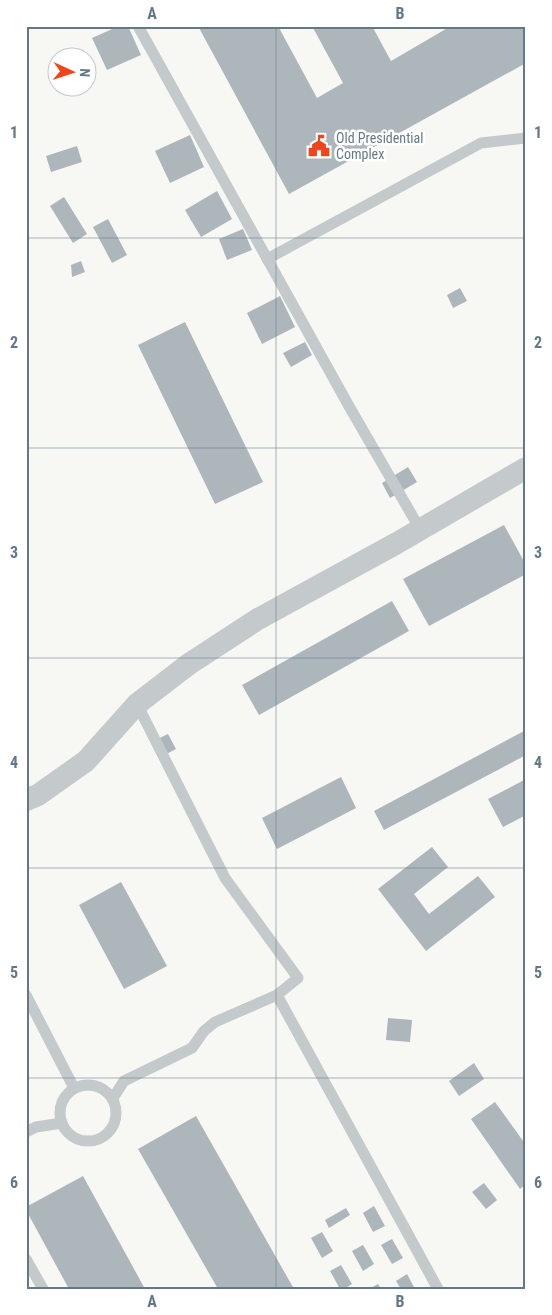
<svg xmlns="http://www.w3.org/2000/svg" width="552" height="1315" font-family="'Roboto Condensed',sans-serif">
	<rect width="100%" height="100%" fill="#f7f7f3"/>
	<!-- building -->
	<g fill="#adb6bb">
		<polygon points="119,26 128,26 141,55 107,70 92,38"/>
		<polygon points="198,26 278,26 317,98 343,83 312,26 372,26 391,61 451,26 526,26 526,63 289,194"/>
		<polygon points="190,135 204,167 170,183 155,151"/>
		<polygon points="77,146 82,162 51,172 46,156"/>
		<polygon points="217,191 232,219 201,237 185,210"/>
		<polygon points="64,197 87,234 73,243 50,206"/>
		<polygon points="108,219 127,255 112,263 93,227"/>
		<polygon points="243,229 252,250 227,260 219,239"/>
		<polygon points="81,261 85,272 72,277 71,265"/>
		<polygon points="460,288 467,301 453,308 447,295"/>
		<polygon points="280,296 295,327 262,344 247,313"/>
		<polygon points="185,322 263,482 215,504 138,345"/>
		<polygon points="305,342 312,355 291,367 283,353"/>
		<polygon points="408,467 417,482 390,498 382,483"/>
		<polygon points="504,525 526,565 526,574 429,626 403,579"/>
		<polygon points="392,601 409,631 259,715 242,685"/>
		<polygon points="526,730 526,755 384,830 374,811"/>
		<polygon points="168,734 176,749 159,758 151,742"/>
		<polygon points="341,777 356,808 277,849 262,818"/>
		<polygon points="526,779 526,815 503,827 488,799"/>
		<polygon points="432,847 448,867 414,894 429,914 478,876 495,897 426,951 378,889"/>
		<polygon points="121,882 167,966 124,989 79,905"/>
		<polygon points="388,1018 412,1020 410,1042 386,1040"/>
		<polygon points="474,1063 484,1079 459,1096 449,1081"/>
		<polygon points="495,1102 526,1145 526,1184 520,1189 471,1119"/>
		<polygon points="196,1116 294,1289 218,1289 138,1149"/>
		<polygon points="83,1176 145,1289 69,1289 26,1210 26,1207"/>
		<polygon points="484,1183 497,1200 486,1209 472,1192"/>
		<polygon points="374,1206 385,1226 373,1232 363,1213"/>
		<polygon points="346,1208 350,1215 329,1228 325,1220"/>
		<polygon points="322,1232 333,1251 322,1258 311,1238"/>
		<polygon points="392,1239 403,1258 392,1264 381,1245"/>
		<polygon points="363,1245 374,1264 363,1271 352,1251"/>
		<polygon points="341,1265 352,1284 344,1289 340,1289 330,1271"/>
		<polygon points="407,1274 415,1289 401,1289 396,1281"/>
		<polygon points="378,1284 381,1289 369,1289"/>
	</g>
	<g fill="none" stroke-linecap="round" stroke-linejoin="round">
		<!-- lane -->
		<g stroke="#c4c9cc" stroke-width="11">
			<polyline points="138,26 350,408 420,529"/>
			<polyline points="267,259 481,143 526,138"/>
			<polyline points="137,704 225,878 298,978 277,995"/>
			<polyline points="26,995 74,1088"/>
			<circle cx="88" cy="1113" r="28"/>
			<polyline points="113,1098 124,1081 192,1048 204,1031 215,1022 277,995 438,1289"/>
			<polyline points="26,1132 36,1127 62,1123"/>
			<polyline points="26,1259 43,1289"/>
		</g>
		<!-- street -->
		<polyline stroke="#c4c9cc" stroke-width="22" points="26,800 38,795 86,761 137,704 189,664 258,619 397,543 526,468"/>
	</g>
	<!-- grid -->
	<path fill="none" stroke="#647987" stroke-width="1" stroke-opacity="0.55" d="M276,26V1289M26,238H526M26,448H526M26,658H526M26,868H526M26,1078H526"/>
	<!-- icons -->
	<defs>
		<g id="civic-bare" transform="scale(1.725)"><path d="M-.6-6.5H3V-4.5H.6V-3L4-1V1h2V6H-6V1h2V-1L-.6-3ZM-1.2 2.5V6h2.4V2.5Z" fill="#ef441c" stroke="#fff" stroke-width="2.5" paint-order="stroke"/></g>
	</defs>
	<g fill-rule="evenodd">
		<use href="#civic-bare" x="319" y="146"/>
	</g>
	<g text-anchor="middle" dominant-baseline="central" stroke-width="5" stroke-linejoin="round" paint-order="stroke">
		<!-- poi labels -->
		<g font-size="14" fill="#647987" stroke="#fff" text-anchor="start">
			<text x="336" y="138">Old Presidential<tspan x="336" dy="16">Complex</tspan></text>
		</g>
	</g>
	<!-- border -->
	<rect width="552" height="1315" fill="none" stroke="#ffffff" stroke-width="55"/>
	<!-- north arrow -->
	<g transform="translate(72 72) rotate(93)"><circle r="24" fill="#ffffff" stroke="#c1c9cf"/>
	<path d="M0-4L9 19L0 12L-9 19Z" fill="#ef441c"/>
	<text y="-8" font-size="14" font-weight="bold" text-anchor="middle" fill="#647987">N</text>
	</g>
	<rect x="28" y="28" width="496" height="1260" fill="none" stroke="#647987" stroke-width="2"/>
	<g font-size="16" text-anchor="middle" font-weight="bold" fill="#647987">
		<text x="152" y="19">A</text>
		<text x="400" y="19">B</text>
		<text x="14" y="138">1</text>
		<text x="538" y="138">1</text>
		<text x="14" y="348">2</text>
		<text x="538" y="348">2</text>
		<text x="14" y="558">3</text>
		<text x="538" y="558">3</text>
		<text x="14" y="768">4</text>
		<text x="538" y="768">4</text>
		<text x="14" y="978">5</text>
		<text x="538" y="978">5</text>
		<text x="14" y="1188">6</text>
		<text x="538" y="1188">6</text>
		<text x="152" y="1307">A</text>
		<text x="400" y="1307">B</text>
	</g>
</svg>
